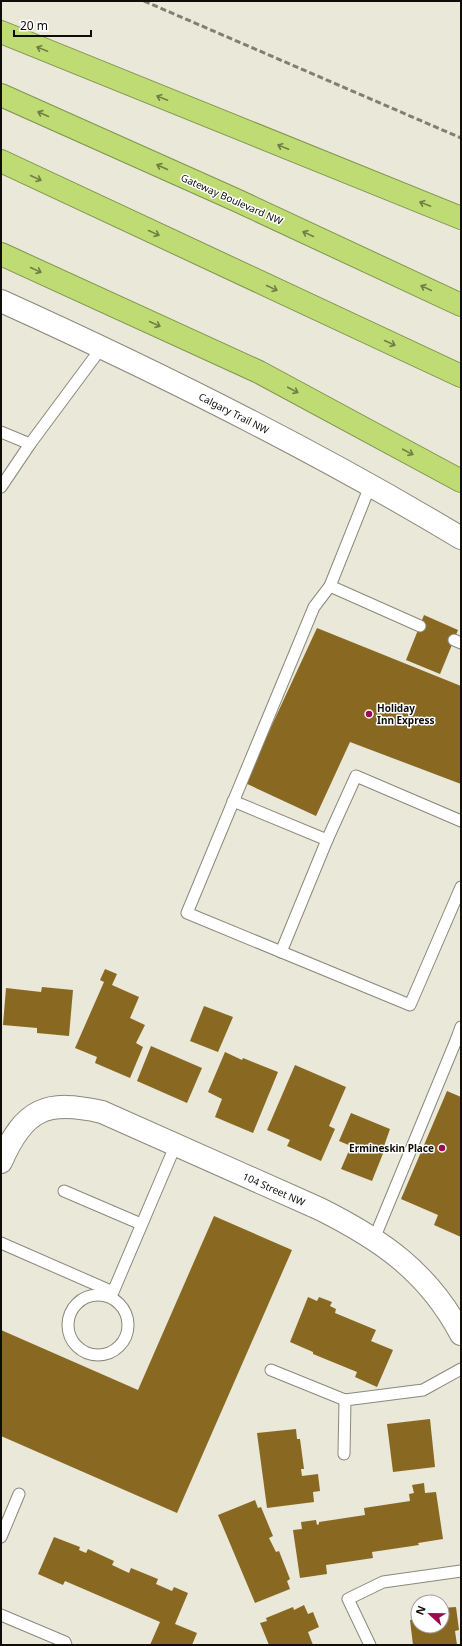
<svg xmlns="http://www.w3.org/2000/svg" width="462" height="1646" font-family="'Noto Sans',sans-serif">
	<rect width="100%" height="100%" fill="#e9e8d9"/>
	<!-- building -->
	<g fill="#896821">
		<polygon points="424,615 458,630 440,674 406,660"/>
		<polygon points="317,628 461,686 461,784 350,742 316,816 245,783"/>
		<polygon points="105,969 117,974 112,985 139,997 130,1018 145,1025 136,1043 143,1047 130,1078 95,1063 97,1057 75,1048 104,982 100,980"/>
		<polygon points="42,987 73,990 69,1036 37,1033 37,1028 3,1025 6,988 41,992"/>
		<polygon points="204,1006 233,1017 218,1052 190,1041"/>
		<polygon points="151,1046 202,1068 187,1103 137,1081"/>
		<polygon points="225,1052 242,1060 243,1058 278,1072 253,1133 215,1117 222,1099 208,1092"/>
		<polygon points="295,1065 346,1087 329,1126 335,1129 321,1161 287,1146 290,1140 267,1130"/>
		<polygon points="447,1091 461,1097 461,1237 434,1225 438,1215 401,1199"/>
		<polygon points="351,1113 390,1129 384,1146 386,1146 372,1181 341,1169 351,1146 339,1141"/>
		<polygon points="214,1216 292,1250 177,1513 1,1436 1,1330 138,1390"/>
		<polygon points="308,1297 317,1301 319,1297 332,1302 330,1306 336,1309 335,1313 376,1330 371,1341 393,1350 377,1387 355,1377 357,1372 313,1354 313,1352 290,1342"/>
		<polygon points="430,1419 435,1467 393,1472 387,1424"/>
		<polygon points="296,1429 297,1439 300,1439 304,1469 301,1469 302,1476 318,1474 320,1491 313,1492 314,1502 267,1508 257,1433"/>
		<polygon points="424,1483 425,1493 436,1492 443,1539 418,1543 419,1545 372,1552 373,1558 326,1565 327,1574 300,1578 293,1530 302,1529 301,1522 316,1520 317,1525 319,1524 319,1522 365,1515 364,1508 410,1501 409,1494 414,1493 412,1485"/>
		<polygon points="255,1500 258,1508 261,1507 273,1536 269,1538 276,1552 279,1551 290,1579 287,1581 290,1589 255,1603 218,1515"/>
		<polygon points="54,1537 80,1547 79,1550 86,1553 88,1549 114,1561 112,1565 129,1573 131,1568 158,1579 156,1584 172,1591 174,1587 188,1593 175,1624 197,1633 192,1645 150,1645 160,1622 65,1581 63,1585 38,1574"/>
		<polygon points="304,1605 308,1614 313,1612 319,1627 308,1632 313,1645 269,1645 260,1623 267,1621 266,1618 293,1607 294,1610"/>
		<polygon points="456,1607 459,1630 455,1631 457,1645 413,1645 410,1620 415,1619 414,1612 418,1611 418,1626 442,1626 442,1608"/>
	</g>
	<g fill="none" stroke-linecap="round" stroke-linejoin="round">
		<!-- lane casing -->
		<g stroke="#8a897b" stroke-width="13">
			<g id="lane">
				<polyline points="1,432 30,444 102,347"/>
				<polyline points="370,486 330,586 420,626"/>
				<polyline points="1,487 30,444"/>
				<polyline points="330,586 314,607 187,913 410,1005 461,887"/>
				<polyline points="454,640 461,643"/>
				<polyline points="233,801 327,840 281,952"/>
				<polyline points="327,840 356,776 461,821"/>
				<polyline points="457,1038 461,1027"/>
				<polyline points="64,1191 141,1224"/>
				<polyline points="374,1239 457,1038 461,1040"/>
				<polyline points="1,1243 113,1292 176,1144"/>
				<circle cx="98" cy="1325" r="30"/>
				<polyline points="271,1370 345,1400 423,1390 461,1369"/>
				<polyline points="344,1454 345,1400"/>
				<polyline points="1,1537 19,1494"/>
				<polyline points="1,1615 65,1642 66,1645"/>
				<polyline points="370,1645 348,1599 383,1582 461,1571"/>
			</g>
		</g>
		<!-- street casing -->
		<g stroke="#8a897b" stroke-width="24">
			<g id="street">
				<path d="M1,301C158,372 313,449 461,538"/>
				<path d="M1,1162C24,1109 46,1099 102,1112L320,1209C382,1240 428,1272 461,1334"/>
			</g>
		</g>
		<!-- highway casing -->
		<g stroke="#80944e" stroke-width="24">
			<g id="highway">
				<polyline points="1,32 461,218"/>
				<polyline points="1,95 236,200 461,305"/>
				<polyline points="1,161 461,376"/>
				<polyline points="1,254 259,372 461,481"/>
			</g>
		</g>
		<!-- lane -->
		<use href="#lane" stroke="#fff" stroke-width="11"/>
		<!-- street -->
		<use href="#street" stroke="#fff" stroke-width="22"/>
		<!-- highway -->
		<use href="#highway" stroke="#bedc73" stroke-width="22"/>
		<!-- rail -->
		<polyline stroke="#807f74" stroke-width="3" stroke-dasharray="6 3" stroke-linecap="butt" points="144,1 461,138"/>
	</g>
	<!-- one-way arrows -->
	<defs><path id="oneway-shaft" d="M-6 0H5M1.5-3L5.5 0L1.5 3" fill="none" stroke-width="1.6" stroke-linecap="round" stroke-linejoin="round"/></defs>
	<g stroke="#6f7f43">
		<use href="#oneway-shaft" transform="translate(42 49) rotate(-158)"/>
		<use href="#oneway-shaft" transform="translate(162 98) rotate(-158)"/>
		<use href="#oneway-shaft" transform="translate(43 114) rotate(-156)"/>
		<use href="#oneway-shaft" transform="translate(283 147) rotate(-158)"/>
		<use href="#oneway-shaft" transform="translate(162 167) rotate(-156)"/>
		<use href="#oneway-shaft" transform="translate(36 178) rotate(25)"/>
		<use href="#oneway-shaft" transform="translate(425 204) rotate(-158)"/>
		<use href="#oneway-shaft" transform="translate(154 233) rotate(25)"/>
		<use href="#oneway-shaft" transform="translate(308 234) rotate(-155)"/>
		<use href="#oneway-shaft" transform="translate(36 270) rotate(25)"/>
		<use href="#oneway-shaft" transform="translate(272 288) rotate(25)"/>
		<use href="#oneway-shaft" transform="translate(426 288) rotate(-155)"/>
		<use href="#oneway-shaft" transform="translate(155 324) rotate(25)"/>
		<use href="#oneway-shaft" transform="translate(390 343) rotate(25)"/>
		<use href="#oneway-shaft" transform="translate(293 390) rotate(28)"/>
		<use href="#oneway-shaft" transform="translate(408 452) rotate(28)"/>
	</g>
	<!-- markers -->
	<g fill="#9f074e" stroke="#fff" stroke-width="1.5">
		<circle cx="369" cy="714" r="4"/>
		<circle cx="442" cy="1148" r="4"/>
	</g>
	<g text-anchor="middle" dominant-baseline="central" stroke-width="3" stroke-linejoin="round" paint-order="stroke">
		<!-- street labels -->
		<g font-size="10" fill="#0e0d08" stroke="#fff">
			<text transform="translate(232 199) rotate(24)">Gateway Boulevard NW</text>
			<text transform="translate(234 413) rotate(27)">Calgary Trail NW</text>
			<text transform="translate(274 1189) rotate(24)">104 Street NW</text>
		</g>
		<!-- poi labels -->
		<g font-size="10" font-weight="bold" fill="#0e0d08" stroke="#fff" text-anchor="start">
			<text x="377" y="708">Holiday<tspan x="377" dy="12">Inn Express</tspan></text>
			<text x="434" y="1148" text-anchor="end">Ermineskin Place</text>
		</g>
	</g>
	<!-- border -->
	<rect width="462" height="1646" fill="none" stroke="#0e0d08" stroke-width="4"/>
	<!-- north arrow -->
	<g transform="translate(430 1614) rotate(292)"><circle r="19" fill="#ffffff" stroke="#9f9e9c"/>
	<path d="M0-3L7 15L0 10L-7 15Z" fill="#9f074e"/>
	<text y="-6" font-size="11" font-weight="bold" text-anchor="middle" fill="#0e0d08">N</text>
	</g>
	<!-- scale -->
	<path d="M14 30v6h77v-6" fill="none" stroke="#0e0d08" stroke-width="2"/>
	<text x="20" y="30" font-size="12" fill="#0e0d08" stroke="#ffffff" stroke-width="3" paint-order="stroke">20 m</text>
</svg>
